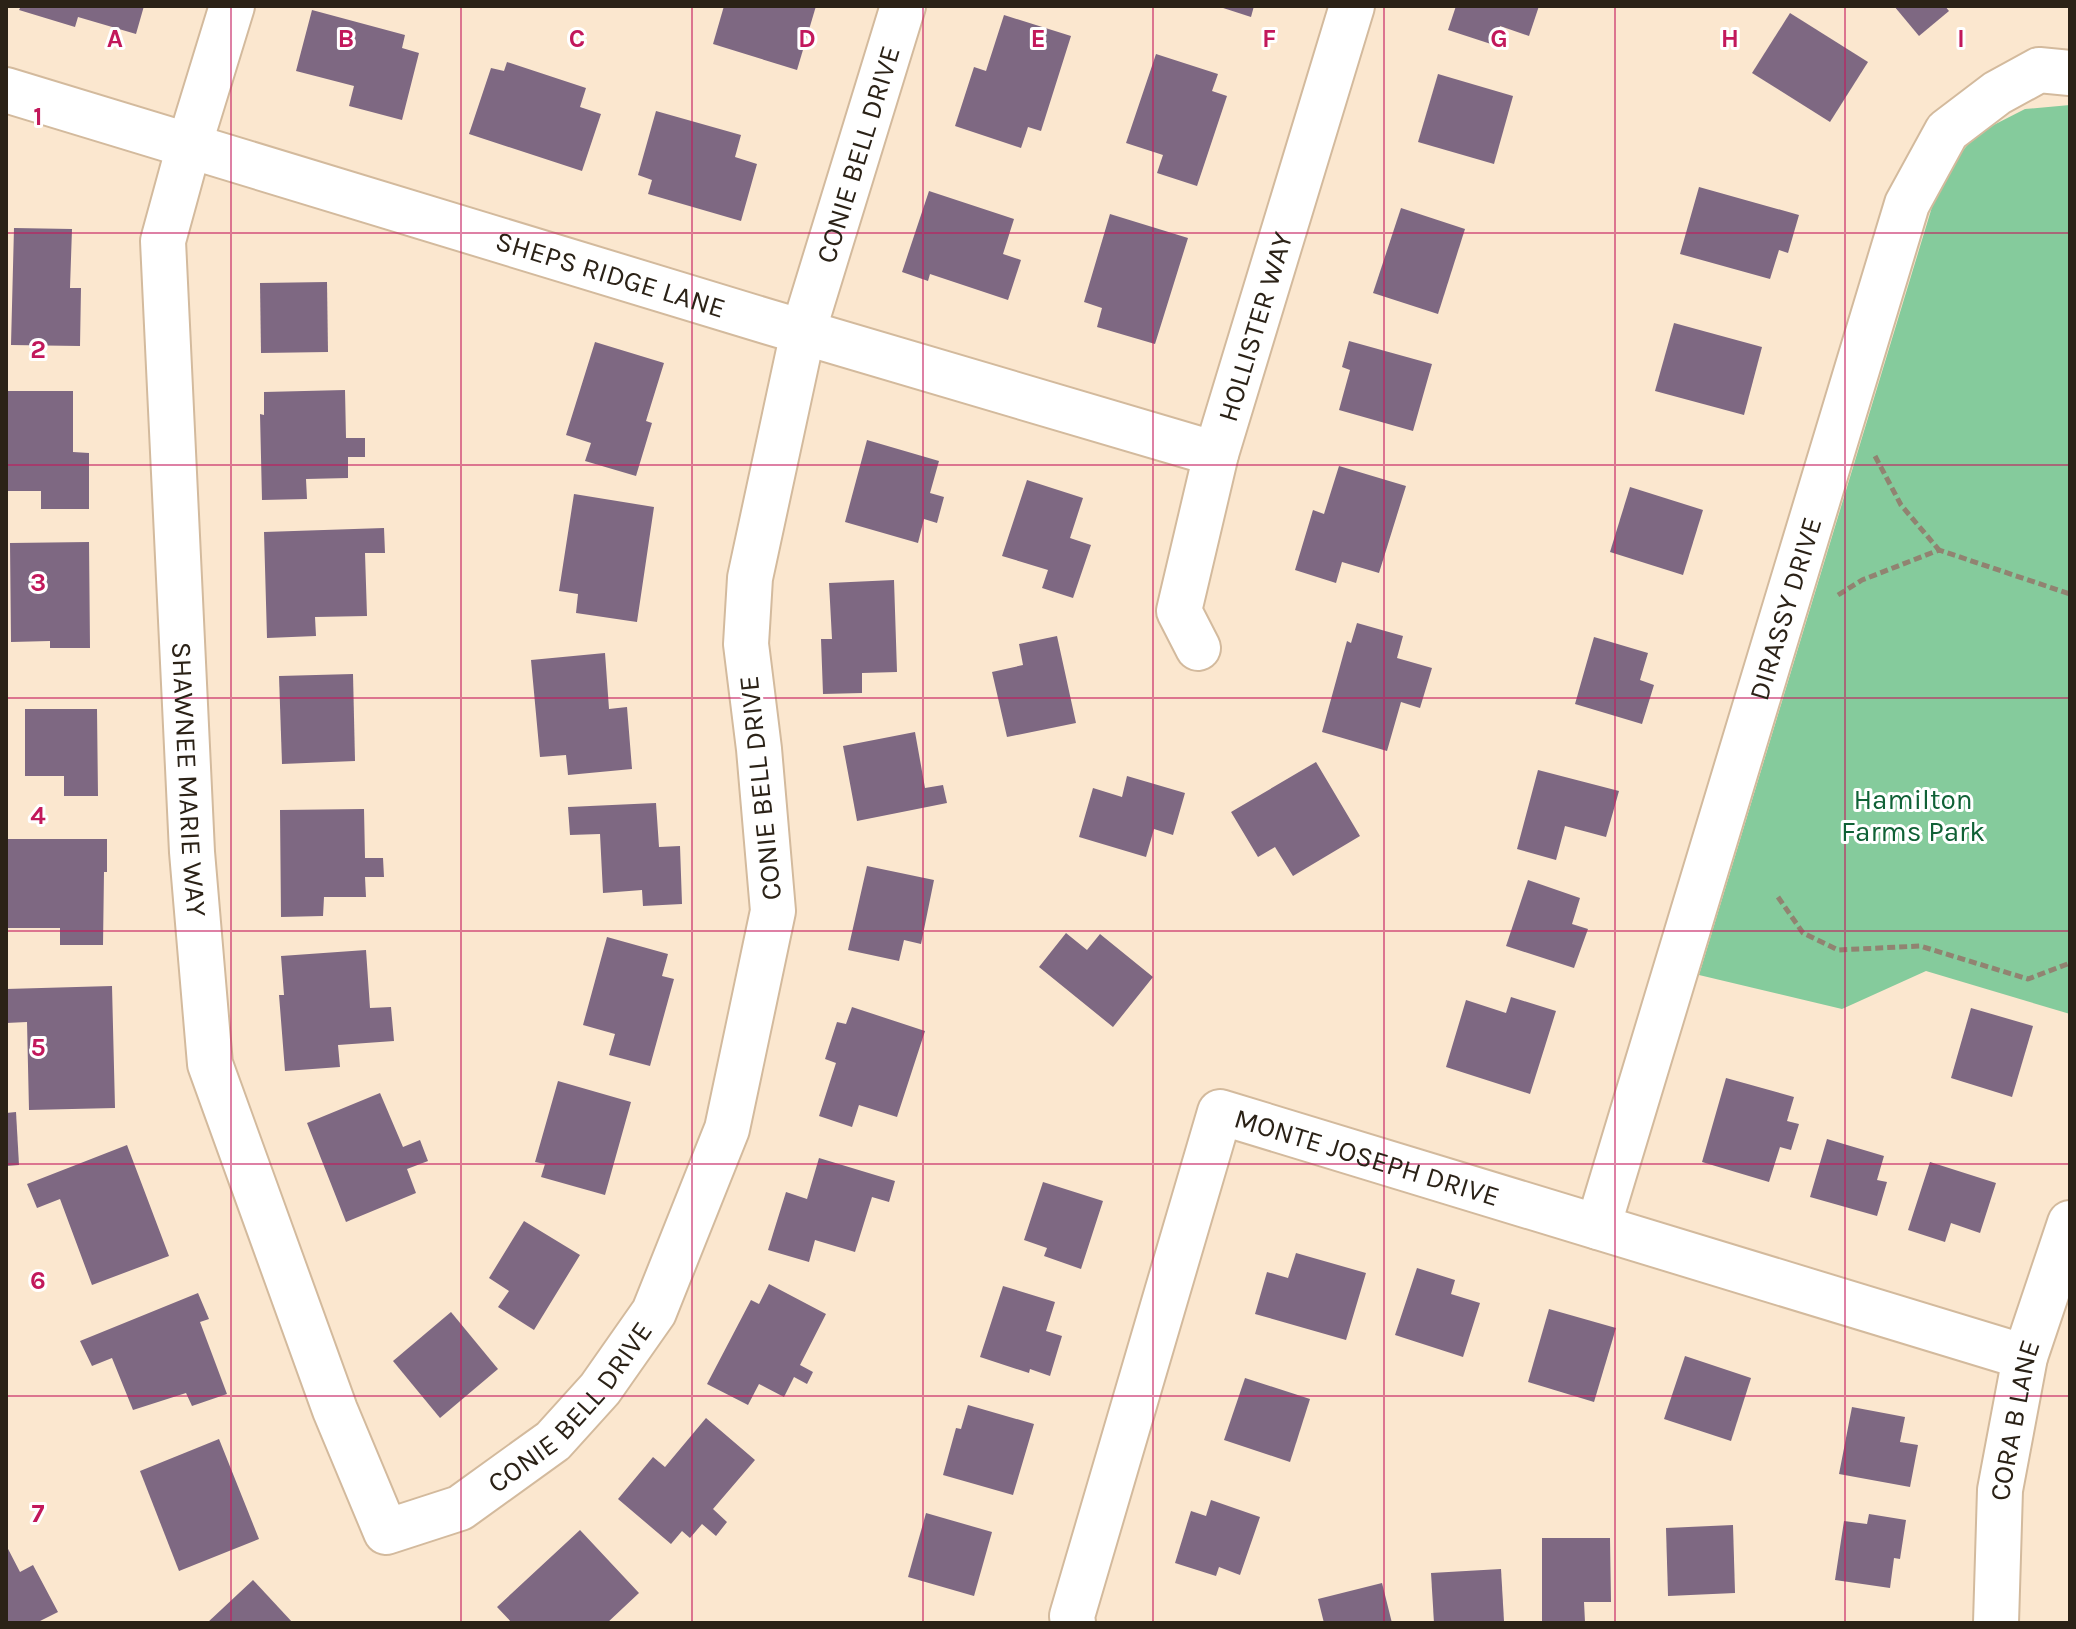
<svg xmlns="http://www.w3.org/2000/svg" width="2076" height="1629" font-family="Karla,sans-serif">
	<rect width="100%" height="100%" fill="#fbe7cf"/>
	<!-- green -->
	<polygon fill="#85cb9c" points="2070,105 2070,1014 1926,971 1842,1009 1699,975 1942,174 1978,133 2025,109"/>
	<!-- building -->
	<g fill="#7e6882">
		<polygon points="21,6 144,6 136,34 78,17 75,27 19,10"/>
		<polygon points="724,6 816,6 797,70 713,44"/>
		<polygon points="1217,6 1254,6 1251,17"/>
		<polygon points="1456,6 1539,6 1529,36 1500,26 1494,45 1448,30"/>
		<polygon points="1894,6 1945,6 1949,11 1919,36"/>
		<polygon points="312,10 405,35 402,48 419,53 402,120 349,106 354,86 296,71"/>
		<polygon points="1790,13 1868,62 1830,122 1752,73"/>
		<polygon points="1004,15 1071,36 1041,131 1028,127 1021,148 955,126 974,67 986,71"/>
		<polygon points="1156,54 1218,74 1212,91 1227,96 1197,186 1157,173 1163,155 1126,143"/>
		<polygon points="507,62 586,88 580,107 601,114 582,171 469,134 491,68 504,71"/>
		<polygon points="1438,74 1513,96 1494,164 1418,142"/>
		<polygon points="656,111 741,135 735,157 757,164 741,221 648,194 652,180 638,175"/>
		<polygon points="1699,187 1799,215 1788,253 1779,250 1770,279 1680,254"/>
		<polygon points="929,191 1014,219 1003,254 1021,260 1008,300 930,274 928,281 902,272"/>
		<polygon points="1401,208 1465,229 1438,314 1373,293"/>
		<polygon points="1110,214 1188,238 1155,344 1097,327 1102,308 1084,302"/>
		<polygon points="14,228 72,229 70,288 81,288 80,346 11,345"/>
		<polygon points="327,282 328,352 261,353 260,283"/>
		<polygon points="1674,323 1762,347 1744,415 1655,391"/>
		<polygon points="1349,341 1432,364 1413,431 1339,410 1350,370 1342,367"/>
		<polygon points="595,342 664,363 646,421 652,423 636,476 585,461 591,443 566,435"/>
		<polygon points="345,390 346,438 365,438 365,457 348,457 348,478 306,479 307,499 262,500 260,414 264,415 264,392"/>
		<polygon points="6,391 73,391 73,452 89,453 89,509 41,509 41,491 6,491"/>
		<polygon points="867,440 939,461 930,493 944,497 937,523 924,519 918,543 845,522"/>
		<polygon points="1339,466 1406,486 1379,573 1342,562 1336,583 1295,570 1313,510 1324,514"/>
		<polygon points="1027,480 1083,498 1070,538 1091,545 1073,598 1042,588 1048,570 1002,556"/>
		<polygon points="1630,487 1703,510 1683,575 1610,552"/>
		<polygon points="574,494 654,507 637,622 576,613 578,594 559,591"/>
		<polygon points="384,528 385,553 365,553 367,616 315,617 316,636 267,638 264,532"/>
		<polygon points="89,542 90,648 50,648 50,641 11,642 10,543"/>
		<polygon points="894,580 897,672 862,673 862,693 823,694 821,639 832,639 829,583"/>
		<polygon points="1357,623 1403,636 1397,658 1432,668 1420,708 1401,702 1387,751 1322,732 1347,641 1351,643"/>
		<polygon points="1057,636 1076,723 1007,737 992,672 1023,665 1019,644"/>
		<polygon points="1594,637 1648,653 1640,680 1654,685 1642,724 1575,704"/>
		<polygon points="605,653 609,709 627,707 632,769 568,775 566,755 540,757 531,660"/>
		<polygon points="353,674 355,761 282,764 279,676"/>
		<polygon points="25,709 97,709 98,796 64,796 64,776 25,776"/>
		<polygon points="915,732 925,788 943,785 947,803 857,821 843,746"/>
		<polygon points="1316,762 1360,836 1293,876 1275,847 1258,857 1231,812"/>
		<polygon points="1538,770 1619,791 1606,837 1565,826 1556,860 1517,849"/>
		<polygon points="1127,776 1185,793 1173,835 1154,829 1146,857 1079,837 1093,788 1122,797"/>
		<polygon points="656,803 659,847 680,846 682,904 643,906 642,890 603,893 600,834 570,835 568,807"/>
		<polygon points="364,809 365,858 383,858 384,877 365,877 366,897 324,897 323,916 281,917 280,810"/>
		<polygon points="6,839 107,839 107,872 104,872 103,945 60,945 60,928 6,928"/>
		<polygon points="867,866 934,880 921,944 904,940 899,961 848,950"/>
		<polygon points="1528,880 1580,898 1572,924 1588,929 1574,968 1506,946"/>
		<polygon points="1066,933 1087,950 1100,934 1153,977 1113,1027 1039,967"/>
		<polygon points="607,937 668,954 662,976 674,979 650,1066 609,1055 615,1034 583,1025"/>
		<polygon points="366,950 370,1008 391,1007 394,1041 338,1045 340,1067 285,1071 279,995 284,995 281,956"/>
		<polygon points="112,986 115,1108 29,1110 27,1022 6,1023 6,989"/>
		<polygon points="1511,997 1556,1011 1530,1094 1446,1067 1466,1000 1506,1013"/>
		<polygon points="852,1007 925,1031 897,1117 859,1105 852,1127 819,1116 836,1063 825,1059 837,1022 846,1024"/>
		<polygon points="1971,1008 2033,1026 2012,1097 1951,1078"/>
		<polygon points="1726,1078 1794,1097 1787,1121 1799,1124 1791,1150 1780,1147 1769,1182 1702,1162"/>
		<polygon points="558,1081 631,1102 605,1195 541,1177 545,1164 535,1162"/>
		<polygon points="380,1093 403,1147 420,1140 428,1161 407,1169 416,1193 346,1222 307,1123"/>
		<polygon points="16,1112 19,1165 6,1166 6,1113"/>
		<polygon points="1827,1139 1884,1156 1877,1180 1887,1182 1877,1216 1810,1197"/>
		<polygon points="127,1145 169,1256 92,1285 60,1199 37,1208 27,1184"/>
		<polygon points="819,1158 895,1181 889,1202 872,1197 855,1252 815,1240 809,1262 768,1250 786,1192 807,1199"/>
		<polygon points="1930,1162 1996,1183 1980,1233 1951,1223 1945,1242 1908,1230"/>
		<polygon points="1043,1182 1103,1201 1081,1269 1044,1256 1047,1248 1024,1240"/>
		<polygon points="524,1221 580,1255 534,1330 498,1307 509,1291 489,1278"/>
		<polygon points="1296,1253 1366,1273 1346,1340 1255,1314 1267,1272 1288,1278"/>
		<polygon points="1417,1268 1455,1280 1451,1294 1480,1303 1463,1357 1395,1335"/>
		<polygon points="769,1284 826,1314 800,1365 813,1372 807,1384 794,1377 784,1397 759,1384 748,1405 707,1384 751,1300 759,1304"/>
		<polygon points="1003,1286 1055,1302 1046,1331 1062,1336 1050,1376 1030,1369 1029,1373 980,1357"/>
		<polygon points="198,1293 209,1319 200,1322 227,1394 192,1406 186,1393 133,1410 112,1358 92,1366 80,1341"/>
		<polygon points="1549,1309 1616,1328 1594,1402 1528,1382"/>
		<polygon points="451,1312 498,1369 440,1418 393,1361"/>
		<polygon points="1685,1356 1751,1378 1731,1441 1664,1419"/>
		<polygon points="1245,1378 1310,1399 1290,1462 1224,1440"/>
		<polygon points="968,1405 1034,1424 1013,1495 943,1475 956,1428 961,1429"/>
		<polygon points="1852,1407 1905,1417 1900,1442 1918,1445 1910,1487 1839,1474"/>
		<polygon points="706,1418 755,1460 713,1509 727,1522 716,1536 702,1524 690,1538 682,1531 671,1544 618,1499 653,1457 665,1467"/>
		<polygon points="219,1439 259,1539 179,1571 140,1471"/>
		<polygon points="1211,1500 1260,1517 1240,1575 1219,1567 1216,1576 1175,1563 1191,1511 1206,1516"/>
		<polygon points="926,1513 992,1532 974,1596 908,1577"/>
		<polygon points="1869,1514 1906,1520 1900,1559 1894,1558 1890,1588 1835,1580 1844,1521 1867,1524"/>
		<polygon points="1733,1525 1735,1593 1668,1596 1666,1528"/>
		<polygon points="580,1530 639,1593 607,1623 541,1623 539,1621 538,1623 512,1623 497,1607"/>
		<polygon points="1542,1538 1610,1538 1611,1602 1584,1602 1585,1622 1542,1622"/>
		<polygon points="6,1545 20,1572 33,1565 58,1612 36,1623 6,1623"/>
		<polygon points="1501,1569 1504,1621 1434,1623 1431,1573"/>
		<polygon points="253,1580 293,1623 207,1623"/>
		<polygon points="1382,1583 1392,1623 1324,1623 1318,1599"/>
	</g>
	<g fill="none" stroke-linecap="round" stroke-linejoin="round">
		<!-- minor casing -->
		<g stroke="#d3ba9d" stroke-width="48">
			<g id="minor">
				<path id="s1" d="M232,6L189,146L163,241L192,852L210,1064L335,1410L386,1532L460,1508L553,1441L600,1389L654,1312L727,1129L773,911L759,749L746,644L750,578L803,332L903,6"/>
				<path id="s2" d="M6,90L769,322L1216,454"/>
				<path id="s3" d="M1198,648L1179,611L1216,454L1352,6"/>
				<path id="s4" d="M1598,1227L1907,204L1947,131L1997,93L2039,70L2070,73"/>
				<path id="s5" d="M1073,1623L1072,1616L1220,1112L2025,1357"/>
				<path id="s6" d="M1996,1623L2000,1490L2025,1357L2070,1223"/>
			</g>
		</g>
		<!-- path -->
		<g stroke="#918371" stroke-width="5" stroke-dasharray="8 4" stroke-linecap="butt">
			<polyline points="1875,456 1901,505 1939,550"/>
			<polyline points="1838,595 1862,580 1939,550 2070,594"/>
			<polyline points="1778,897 1803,933 1838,950 1920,946 2028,979 2070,963"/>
		</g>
		<!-- minor -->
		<use href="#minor" stroke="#fff" stroke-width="44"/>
	</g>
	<!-- grid -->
	<path fill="none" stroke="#c2185b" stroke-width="2" stroke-opacity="0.55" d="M231,6V1623M461,6V1623M692,6V1623M923,6V1623M1153,6V1623M1384,6V1623M1615,6V1623M1845,6V1623M6,233H2070M6,465H2070M6,698H2070M6,931H2070M6,1164H2070M6,1396H2070"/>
	<g text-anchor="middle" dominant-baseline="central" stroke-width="6" stroke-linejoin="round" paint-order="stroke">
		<!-- street labels -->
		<g font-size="28" fill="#2b2217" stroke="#fff">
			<text stroke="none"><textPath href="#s1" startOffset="3118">CONIE BELL DRIVE</textPath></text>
			<text stroke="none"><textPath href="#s2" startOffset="632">SHEPS RIDGE LANE</textPath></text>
			<text stroke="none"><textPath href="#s3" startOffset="336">HOLLISTER WAY</textPath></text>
			<text stroke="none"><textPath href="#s4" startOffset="646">DIRASSY DRIVE</textPath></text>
			<text stroke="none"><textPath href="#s1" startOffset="784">SHAWNEE MARIE WAY</textPath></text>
			<text transform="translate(760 788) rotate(-96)">CONIE BELL DRIVE</text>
			<text stroke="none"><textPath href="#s5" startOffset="686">MONTE JOSEPH DRIVE</textPath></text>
			<text stroke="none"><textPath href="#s1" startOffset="1798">CONIE BELL DRIVE</textPath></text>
			<text stroke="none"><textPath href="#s6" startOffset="204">CORA B LANE</textPath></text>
		</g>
		<!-- park labels -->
		<g font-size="28" fill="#106136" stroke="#fff">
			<text x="1913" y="799">Hamilton<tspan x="1913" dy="32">Farms Park</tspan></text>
		</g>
	</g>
	<g font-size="26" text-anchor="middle" font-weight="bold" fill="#c2185b" stroke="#fff" stroke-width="6" stroke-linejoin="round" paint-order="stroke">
		<text x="115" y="47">A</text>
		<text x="346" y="47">B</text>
		<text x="577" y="47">C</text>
		<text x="807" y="47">D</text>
		<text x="1038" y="47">E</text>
		<text x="1269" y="47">F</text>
		<text x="1499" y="47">G</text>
		<text x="1730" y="47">H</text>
		<text x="1961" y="47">I</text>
		<text x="38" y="125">1</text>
		<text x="38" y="358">2</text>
		<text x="38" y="591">3</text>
		<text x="38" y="824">4</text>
		<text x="38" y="1056">5</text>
		<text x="38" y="1289">6</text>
		<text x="38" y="1522">7</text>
	</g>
	<!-- border -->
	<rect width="2076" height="1629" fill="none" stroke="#2b2217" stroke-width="16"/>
</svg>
